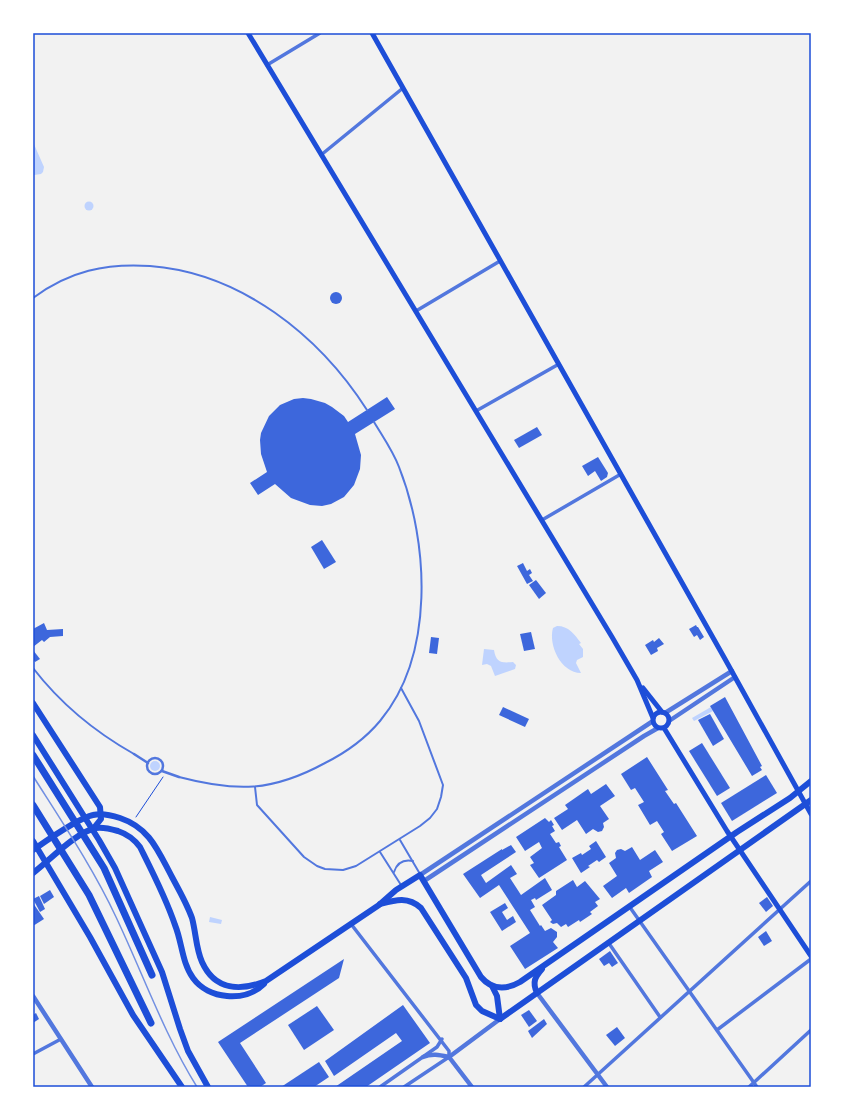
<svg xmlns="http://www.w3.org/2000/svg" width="844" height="1120" font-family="'Source Sans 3',sans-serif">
	<rect width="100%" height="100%" fill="#f2f2f2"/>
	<!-- water -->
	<g fill="#bfd3fe">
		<polygon points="33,142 44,167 43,172 41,174 34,175 33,178"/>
		<circle cx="89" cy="206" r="4.5"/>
		<path d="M557,626C569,626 574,634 581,643L579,644L583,649V657L577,660L576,663L581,673C561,673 548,645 553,628Z"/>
		<path d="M484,649L494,650C496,663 502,663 513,662L516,665L515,669L495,676L491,666L487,664L482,665Z"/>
		<polygon points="711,707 713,711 694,721 692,718"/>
		<circle cx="155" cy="766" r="5"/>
		<polygon points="210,917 222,920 221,924 209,922"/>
	</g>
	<!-- building -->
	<g fill="#3d67dc">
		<circle cx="336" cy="298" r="6"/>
		<polygon points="387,397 395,409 355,434 361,455 360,469 354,485 344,497 331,504 322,506 310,505 291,498 275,484 258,495 250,483 267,472 261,454 260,440 261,433 269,416 280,405 294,399 303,398 311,399 325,403 332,407 344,416 348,422"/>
		<polygon points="537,427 542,435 519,448 514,440"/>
		<polygon points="598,457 608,473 607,477 601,481 595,471 588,476 582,466"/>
		<polygon points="322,540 336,562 324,569 311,547"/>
		<polygon points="523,563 527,571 530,569 532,573 529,575 533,581 527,584 517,566"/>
		<polygon points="536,580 546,593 539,599 529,585"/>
		<polygon points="44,623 47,630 63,629 63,636 50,637 44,642 42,640 33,647 33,629"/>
		<polygon points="696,625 697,627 698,627 704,637 700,640 697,635 694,637 689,629"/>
		<polygon points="531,632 535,649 524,651 520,634"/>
		<polygon points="431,637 439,638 437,654 429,653"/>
		<polygon points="659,638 664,644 657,648 658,651 651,655 645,645 653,640 654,642"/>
		<polygon points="33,650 40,659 35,662 33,659"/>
		<polygon points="725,697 762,766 760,767 762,770 752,776 710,706"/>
		<polygon points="503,707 529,719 525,727 499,715"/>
		<polygon points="710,714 724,739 713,746 698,720"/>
		<polygon points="702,743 730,788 717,796 689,751"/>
		<polygon points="647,757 668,790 665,791 674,804 676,803 697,836 672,851 661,834 664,832 657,821 650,825 638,805 644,802 635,788 631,790 621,774"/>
		<polygon points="766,775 777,793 732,821 721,803"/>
		<polygon points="606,784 615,796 600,806 609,819 603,823 604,827 602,831 598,832 593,829 586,834 577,820 562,830 554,818 568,809 565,805 588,789 591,794"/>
		<polygon points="545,818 549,822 551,820 554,825 552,826 555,831 550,834 556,843 559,842 561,846 559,847 567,860 539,878 530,865 534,863 530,857 542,848 539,842 525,851 516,837"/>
		<polygon points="596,841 606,857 599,862 597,860 588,866 590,867 581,873 572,858 581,853 582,855 591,849 589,846"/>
		<polygon points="511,845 516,852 481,875 486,883 511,865 517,874 510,878 521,895 545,878 552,890 536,900 535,898 531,900 535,907 530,910 540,926 541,925 545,931 551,928 557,932 557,937 553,942 558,948 525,969 510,946 530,933 499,885 480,898 463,874 502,849 502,850"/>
		<polygon points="632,847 640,860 655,850 663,862 649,871 652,877 629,893 626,888 612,898 603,886 617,876 609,863 616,858 615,853 617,850 621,849 625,851"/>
		<polygon points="573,880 577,887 585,881 600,899 595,902 598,906 590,912 592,914 580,922 579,920 568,927 566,924 561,927 557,923 553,924 550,922 552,920 542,905 556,895 556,891"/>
		<polygon points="50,890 54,897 44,904 40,896"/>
		<polygon points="39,896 45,909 40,912 33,899"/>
		<polygon points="767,897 773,906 766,912 759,903"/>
		<polygon points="33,903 44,919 33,926"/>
		<polygon points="505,903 508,908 502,912 507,920 513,916 516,922 502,931 490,912"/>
		<polygon points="766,931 772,941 764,946 758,937"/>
		<polygon points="610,951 618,963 612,967 609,963 604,966 599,959"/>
		<polygon points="344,959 339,978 240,1043 266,1083 260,1087 248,1087 218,1042"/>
		<polygon points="403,1005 430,1043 366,1087 335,1087 402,1041 396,1033 334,1076 325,1061"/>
		<polygon points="317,1006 334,1030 304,1050 288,1025"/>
		<polygon points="529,1010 537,1021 529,1027 521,1015"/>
		<polygon points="36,1013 39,1019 33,1023 33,1015"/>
		<polygon points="544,1019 547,1024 532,1038 528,1031"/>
		<polygon points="617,1027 625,1038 615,1046 606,1035"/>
		<polygon points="319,1062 329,1077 314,1087 281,1087"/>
	</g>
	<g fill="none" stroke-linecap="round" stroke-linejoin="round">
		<!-- path -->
		<polyline stroke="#1d4ed8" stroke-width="1" points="136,817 163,777"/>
		<!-- service -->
		<g stroke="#5277de" stroke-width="2">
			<path d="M33,298C69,271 106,263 150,266C241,273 319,335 367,410"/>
			<path d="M33,668C60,703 95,732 134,754"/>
			<path d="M179,777C236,792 272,792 325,763C345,753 365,739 380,721C435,655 429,543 399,467C393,451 383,437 374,422"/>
			<polyline points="255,787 257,805 304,857 317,866 325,869 343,870 356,866 420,826 430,818 437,809 441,797 443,785 419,721 401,688"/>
			<polyline points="400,840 420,874"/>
			<polyline points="380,852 401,885"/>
			<path d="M394,872C397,863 403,859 413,861"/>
		</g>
		<!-- pedestrian -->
		<g stroke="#5277de" stroke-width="2.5">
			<polyline points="134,754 148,763"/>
			<circle cx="155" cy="766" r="8"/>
			<polyline points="162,771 179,777"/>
		</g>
		<!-- minor -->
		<g stroke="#5277de" stroke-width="3.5">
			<polyline points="267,65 320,33"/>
			<polyline points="321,155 403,88"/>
			<polyline points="416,311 500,261"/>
			<polyline points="476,411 559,364"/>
			<polyline points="542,520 621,474"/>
			<polyline points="629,906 757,1087"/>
			<polyline points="351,924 449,1051 449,1057 404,1087"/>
			<polyline points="608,942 660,1017"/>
			<polyline points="717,1030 811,959"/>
			<polyline points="33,1054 61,1039"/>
			<polyline points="380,1087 437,1047 442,1039"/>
			<polyline points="584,1087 811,881"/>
			<polyline points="749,1087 811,1030"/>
		</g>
		<!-- tertiary -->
		<g stroke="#5277de" stroke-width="4.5">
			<polyline points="665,713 732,671"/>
			<polyline points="669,721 735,677"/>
			<polyline points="420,875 653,721"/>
			<polyline points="424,881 644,736 658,728"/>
			<polyline points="537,993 607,1087"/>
			<polyline points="33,996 92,1087"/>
			<path d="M423,1057C432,1053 440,1055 449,1057"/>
			<polyline points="449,1057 500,1019"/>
			<polyline points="449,1057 472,1087"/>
		</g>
		<!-- secondary -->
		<g stroke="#1d4ed8" stroke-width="5">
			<polyline points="248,33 612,637 637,680 653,718"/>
			<polyline points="372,33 725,659 811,814"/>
			<polyline points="643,688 662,712"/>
			<circle cx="661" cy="720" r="8"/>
			<polyline points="664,728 727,831 811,956"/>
		</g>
		<!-- primary -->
		<g stroke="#1d4ed8" stroke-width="6">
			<polyline points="33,703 100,807 101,819 93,829"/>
			<polyline points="33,735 99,840 115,868 162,972 180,1029 188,1051 208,1087"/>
			<polyline points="33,841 90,937 133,1015 182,1087"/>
			<path d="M33,850C46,841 78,818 93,815C101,813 111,815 120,818C150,828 158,851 172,877C179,890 187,904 192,918C196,933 196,949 202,962C215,991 241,991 266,981L379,905L396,890L420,875L481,977C492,990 506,990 520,982L737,832L790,798L811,781"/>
			<path d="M33,873C50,860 76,832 96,828C103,827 111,829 118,831C127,834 134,839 140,847C153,873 166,898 175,925C182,942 182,963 193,978C208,999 245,1003 264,984"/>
			<path d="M380,904C395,900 408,896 421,908L466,978L476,1005L482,1011L500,1019"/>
			<polyline points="492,986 497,996 500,1019"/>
			<path d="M537,993C532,982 535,977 542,969"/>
			<polyline points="500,1019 811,800"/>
		</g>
		<!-- motorway -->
		<g stroke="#1d4ed8" stroke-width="7">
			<polyline points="33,755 104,868 152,975"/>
			<polyline points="33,805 89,895 151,1023"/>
		</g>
		<!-- rail -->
		<path stroke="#7290e2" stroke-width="1.5" d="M33,776C62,822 93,868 116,917C143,974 164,1034 197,1087"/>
	</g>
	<!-- border -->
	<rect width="844" height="1120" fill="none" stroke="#ffffff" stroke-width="68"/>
	<rect x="34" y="34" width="776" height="1052" fill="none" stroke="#1d4ed8" stroke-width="1.5"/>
</svg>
